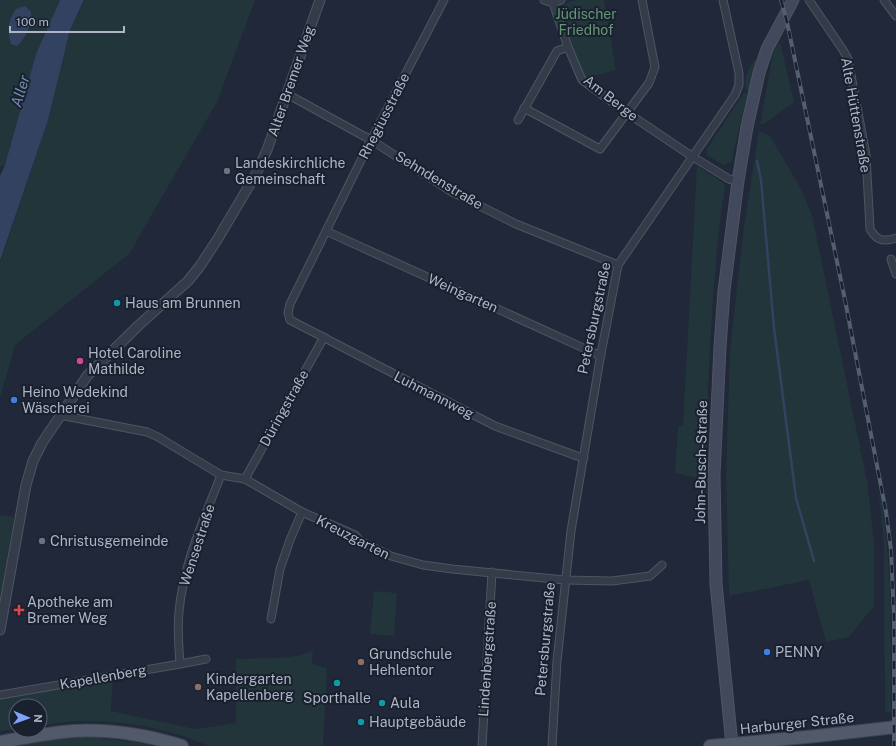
<svg xmlns="http://www.w3.org/2000/svg" width="896" height="746" font-family="'Public Sans',sans-serif">
	<rect width="100%" height="100%" fill="#202839"/>
	<!-- green -->
	<g fill="#22353a">
		<polygon points="0,0 60,0 36,54 5,165 0,167"/>
		<polygon points="85,0 255,0 217,102 129,254 15,345 0,398 0,263 48,120 70,30"/>
		<path d="M576,0H604L616,70L586,78L571,45L560,12C563,4 568,2 576,0Z"/>
		<polygon points="780,41 794,102 764,124 760,124 773,53"/>
		<path d="M755,59L757,60L748,93C741,81 748,70 755,59Z"/>
		<polygon points="745,91 747,96 731,162 723,165 707,155 707,149"/>
		<polygon points="759,131 770,136 800,187 812,215 867,481 874,543 874,606 849,637 826,642 809,580 729,596 726,477 730,350 744,226"/>
		<path d="M697,166L725,184C722,206 719,228 717,250C710,326 707,403 706,480L675,473L678,427L683,425Z"/>
		<path d="M879,495H880C893,568 891,638 891,712H885L884,544Z"/>
		<polygon points="0,515 14,517 0,598"/>
		<polygon points="374,591 397,593 394,636 370,634"/>
		<path d="M311,651H313L312,664L327,668L323,746H209L181,735L145,726L103,721H74L40,726V706H16V729L0,731V692L113,674L111,711L195,729L236,723V659C254,658 297,660 311,651Z"/>
		<polygon points="90,737 135,742 153,746 0,746 53,738"/>
	</g>
	<!-- water -->
	<g fill="#334261">
		<polygon points="60,0 84,0 70,30 48,120 0,261 0,176 5,165 36,54"/>
		<path d="M25,6L31,12C31,25 27,37 17,46L11,44C7,31 8,20 16,9Z"/>
	</g>
	<g fill="none" stroke-linecap="round" stroke-linejoin="round">
		<!-- stream -->
		<polyline stroke="#334261" stroke-width="2.5" points="757,161 761,180 774,328 796,498 814,561"/>
		<!-- minor casing -->
		<g stroke="#4e5564" stroke-width="9">
			<g id="minor">
				<polyline points="444,0 371,140 290,304 288,313 290,320 495,426 577,456 584,458"/>
				<polyline points="544,0 553,3 568,47 582,80 626,112 693,157 729,179 738,181"/>
				<path d="M809,0L843,50L848,59L866,155L870,229C877,241 883,242 896,238"/>
				<polyline points="884,0 896,16"/>
				<polyline points="553,3 561,0"/>
				<polyline points="287,94 371,140 452,192 516,224 618,265"/>
				<polyline points="524,108 600,149 649,83 655,67 642,0"/>
				<polyline points="518,120 557,51 568,47"/>
				<polyline points="326,231 601,356"/>
				<polyline points="891,259 896,274"/>
				<polyline points="60,415 147,432 158,437 221,475 245,479 302,512 355,535 360,541 391,556 423,565 452,569 565,580 612,581 650,576 662,565"/>
				<polyline points="245,479 324,337"/>
				<polyline points="271,619 280,569 290,540 302,512"/>
				<path d="M180,664C179,647 177,630 179,612C183,564 204,519 221,475"/>
				<polyline points="0,695 180,664 206,659"/>
				<polyline points="482,746 492,572"/>
				<polyline points="552,746 557,661 571,531 600,359 618,265 735,95 739,85 739,73 723,0"/>
			</g>
		</g>
		<!-- tertiary casing -->
		<g stroke="#4e5564" stroke-width="11">
			<polyline id="tertiary" points="0,630 26,485 33,461 42,443 87,376 139,325 188,281 200,266 217,240 256,174 267,150 320,0"/>
		</g>
		<!-- secondary casing -->
		<g stroke="#4e5564" stroke-width="13">
			<polyline id="secondary" points="732,745 716,584 714,475 720,347 724,291 738,181 747,127 759,73 767,49 793,0"/>
		</g>
		<!-- primary casing -->
		<g stroke="#3d4453" stroke-width="14">
			<g id="primary">
				<path d="M0,742C24,738 48,733 73,731C109,729 147,735 182,746"/>
				<polyline points="710,746 817,736 896,727"/>
			</g>
		</g>
		<!-- minor -->
		<use href="#minor" stroke="#343b49" stroke-width="7"/>
		<!-- tertiary -->
		<use href="#tertiary" stroke="#343b49" stroke-width="9"/>
		<!-- secondary -->
		<use href="#secondary" stroke="#42495c" stroke-width="11"/>
		<!-- primary -->
		<use href="#primary" stroke="#51596a" stroke-width="12"/>
		<!-- rail casing -->
		<g stroke="#555e71" stroke-width="4">
			<polyline id="rail" points="781,0 787,22 845,300 886,512 891,550 894,618 894,746"/>
		</g>
		<!-- rail -->
		<use href="#rail" stroke="#19202e" stroke-width="2.5" stroke-dasharray="8" stroke-linecap="butt"/>
	</g>
	<!-- markers -->
	<g fill="#6b7280" stroke="#19202e" stroke-width="1.5">
		<circle cx="227" cy="171" r="4"/>
		<circle cx="42" cy="541" r="4"/>
	</g>
	<g fill="#0f9aa8" stroke="#19202e" stroke-width="1.5">
		<circle cx="117" cy="303" r="4"/>
		<circle cx="337" cy="683" r="4"/>
		<circle cx="382" cy="703" r="4"/>
		<circle cx="361" cy="722" r="4"/>
	</g>
	<circle fill="#d1479c" stroke="#19202e" stroke-width="1.5" cx="80" cy="361" r="4"/>
	<g fill="#3f7fe0" stroke="#19202e" stroke-width="1.5">
		<circle cx="14" cy="400" r="4"/>
		<circle cx="767" cy="652" r="4"/>
	</g>
	<path fill="#e0444e" stroke="#19202e" stroke-width="1.5" d="M17 604h4v4h4v4h-4v4h-4v-4h-4v-4h4z"/>
	<g fill="#8d6e63" stroke="#19202e" stroke-width="1.5">
		<circle cx="361" cy="662" r="4"/>
		<circle cx="198" cy="687" r="4"/>
	</g>
	<g text-anchor="middle" dominant-baseline="central" stroke-width="4" stroke-linejoin="round" paint-order="stroke">
		<!-- park labels -->
		<g font-size="14" fill="#659775" stroke="#19202e">
			<text x="586" y="14">Jüdischer<tspan x="586" dy="16">Friedhof</tspan></text>
		</g>
		<!-- street labels -->
		<g font-size="14" fill="#aeb5c6" stroke="#19202e">
			<text transform="translate(291 81) rotate(-71)">Alter Bremer Weg</text>
			<text transform="translate(611 98) rotate(38)">Am Berge</text>
			<text transform="translate(856 115) rotate(80)">Alte Hüttenstraße</text>
			<text transform="translate(384 116) rotate(-63)">Rhegiusstraße</text>
			<text transform="translate(439 180) rotate(31)">Sehndenstraße</text>
			<text transform="translate(463 293) rotate(24)">Weingarten</text>
			<text transform="translate(594 318) rotate(-78)">Petersburgstraße</text>
			<text transform="translate(434 395) rotate(27)">Luhmannweg</text>
			<text transform="translate(284 408) rotate(-61)">Düringstraße</text>
			<text transform="translate(701 462) rotate(-89)">John-Busch-Straße</text>
			<text transform="translate(353 537) rotate(27)">Kreuzgarten</text>
			<text transform="translate(197 545) rotate(-72)">Wensestraße</text>
			<text transform="translate(545 639) rotate(-85)">Petersburgstraße</text>
			<text transform="translate(487 659) rotate(-86)">Lindenbergstraße</text>
			<text transform="translate(103 677) rotate(-10)">Kapellenberg</text>
			<text transform="translate(797 723) rotate(-6)">Harburger Straße</text>
		</g>
		<!-- poi labels -->
		<g font-size="14" fill="#aeb5c6" stroke="#19202e" text-anchor="start">
			<text x="235" y="163">Landeskirchliche<tspan x="235" dy="16">Gemeinschaft</tspan></text>
			<text x="125" y="303">Haus am Brunnen</text>
			<text x="88" y="353">Hotel Caroline<tspan x="88" dy="16">Mathilde</tspan></text>
			<text x="22" y="392">Heino Wedekind<tspan x="22" dy="16">Wäscherei</tspan></text>
			<text x="50" y="541">Christusgemeinde</text>
			<text x="27" y="602">Apotheke am<tspan x="27" dy="16">Bremer Weg</tspan></text>
			<text x="775" y="652">PENNY</text>
			<text x="369" y="654">Grundschule<tspan x="369" dy="16">Hehlentor</tspan></text>
			<text x="206" y="679">Kindergarten<tspan x="206" dy="16">Kapellenberg</tspan></text>
			<text x="337" y="698" text-anchor="middle">Sporthalle</text>
			<text x="390" y="703">Aula</text>
			<text x="369" y="722">Hauptgebäude</text>
		</g>
		<!-- water labels -->
		<g font-size="15" font-style="italic" fill="#7589af" stroke="#19202e">
			<text transform="translate(20 91) rotate(-73)">Aller</text>
		</g>
	</g>
	<!-- north arrow -->
	<g transform="translate(28 718) rotate(92)"><circle r="19" fill="#19202e" stroke="#555c6b"/>
	<path d="M0-3L7 15L0 10L-7 15Z" fill="#7fa3fa"/>
	<text y="-6" font-size="11" font-weight="bold" text-anchor="middle" fill="#aeb5c6">N</text>
	</g>
	<!-- scale -->
	<path d="M10 26v6h114v-6" fill="none" stroke="#aeb5c6" stroke-width="2"/>
	<text x="16" y="26" font-size="12" fill="#aeb5c6" stroke="#19202e" stroke-width="3" paint-order="stroke">100 m</text>
</svg>
